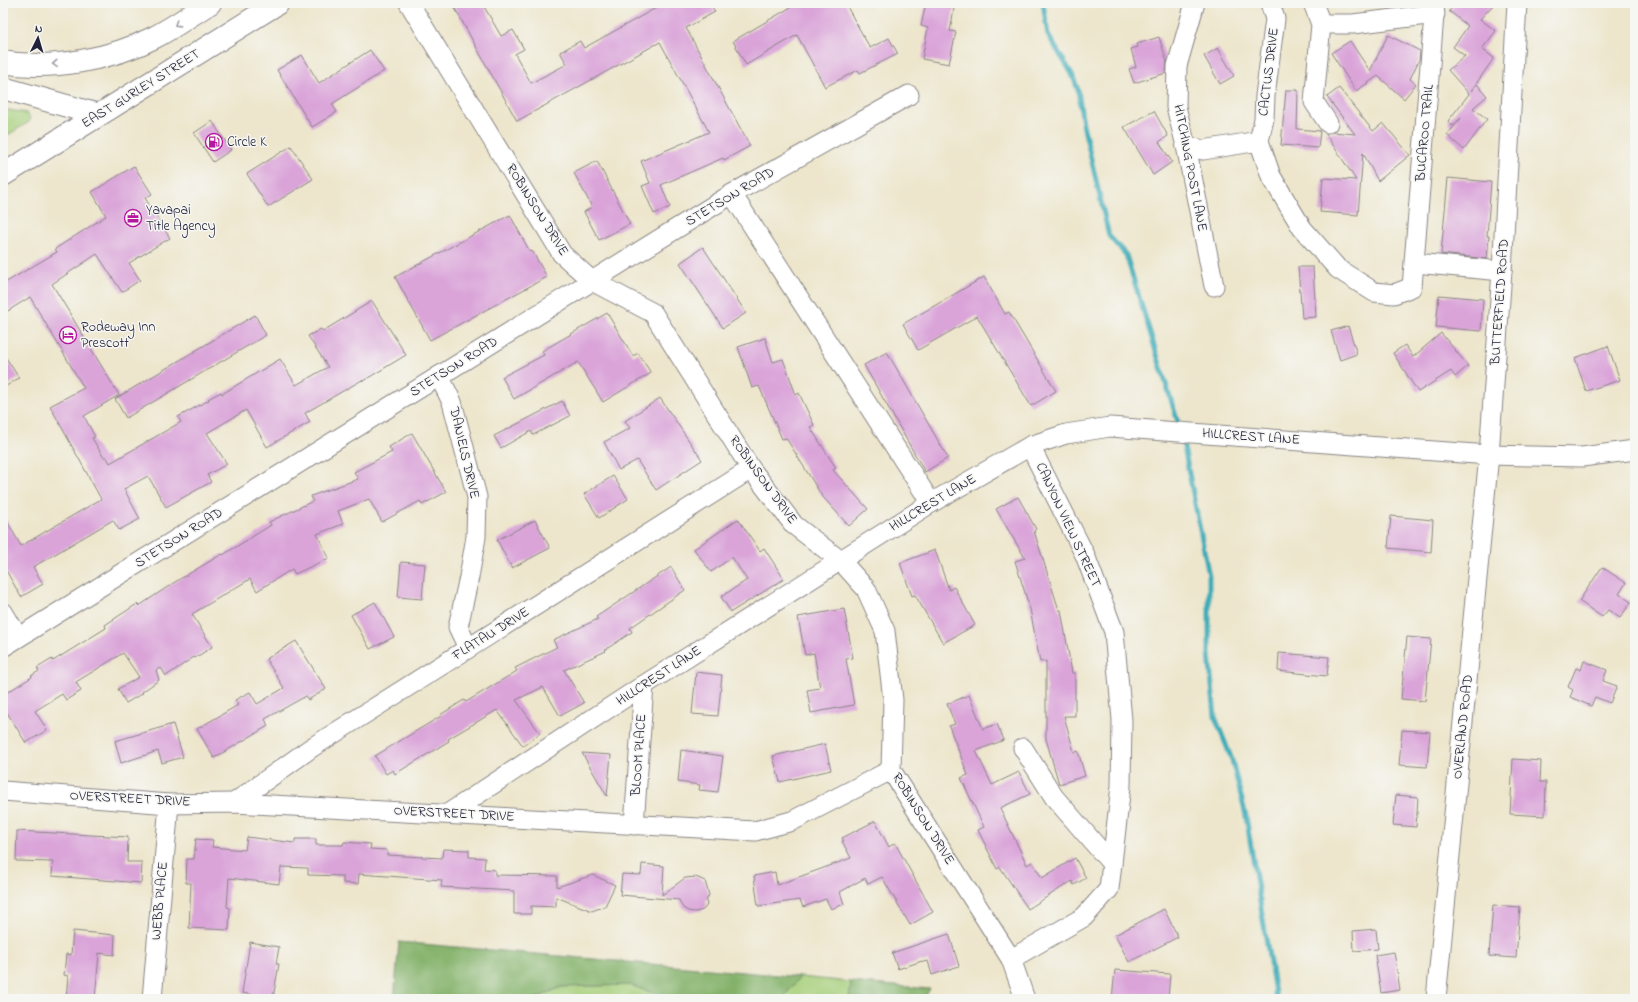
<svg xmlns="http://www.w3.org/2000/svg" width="1638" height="1002" font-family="'Indie Flower',sans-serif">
	<rect width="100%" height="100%" fill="#f6f6f2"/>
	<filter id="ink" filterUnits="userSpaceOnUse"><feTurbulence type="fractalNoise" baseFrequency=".025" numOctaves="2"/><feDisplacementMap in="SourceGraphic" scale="8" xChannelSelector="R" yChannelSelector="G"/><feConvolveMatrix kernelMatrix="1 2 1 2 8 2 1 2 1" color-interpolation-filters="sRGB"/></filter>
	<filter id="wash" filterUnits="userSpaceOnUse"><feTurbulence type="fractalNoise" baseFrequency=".012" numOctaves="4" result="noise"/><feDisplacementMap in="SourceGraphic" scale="16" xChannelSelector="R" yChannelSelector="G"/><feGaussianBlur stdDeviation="0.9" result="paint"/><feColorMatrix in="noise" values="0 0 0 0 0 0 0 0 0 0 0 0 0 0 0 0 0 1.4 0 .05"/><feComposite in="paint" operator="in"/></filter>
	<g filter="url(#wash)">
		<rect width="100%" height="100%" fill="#ede6cc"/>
		<!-- green -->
		<g fill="#a6cf7a" stroke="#64785a">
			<polygon points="3,109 26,113 30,118 29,122 3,138"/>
			<polygon points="800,977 851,982 849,999 782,999"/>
			<polygon points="630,985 670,999 535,999 561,987"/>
		</g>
		<!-- forest -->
		<g fill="#84b26a" stroke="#536a52">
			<polygon points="399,942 800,977 782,999 670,999 630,985 561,987 535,999 394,999"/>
			<polygon points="851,982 930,989 924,999 849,999"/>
		</g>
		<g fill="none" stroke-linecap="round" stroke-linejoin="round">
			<!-- stream -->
			<g stroke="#3babb8" stroke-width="5">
				<polyline points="1043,3 1048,35 1072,74 1078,90 1083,124 1109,236 1126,255 1180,429"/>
				<polyline points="1182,437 1209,576 1209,654 1215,717 1232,760 1246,816 1276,999"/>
			</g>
		</g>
		<g id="blocks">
			<!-- building -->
			<g fill="#daa4d9">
				<polygon points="452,3 482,3 501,36 513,30 524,49 515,54 531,83 567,64 560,52 580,41 584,48 665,3 710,3 715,12 686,28 750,146 724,160 723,158 661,185 670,207 654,214 642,186 650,183 641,161 709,132 660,42 517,121"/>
				<polygon points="798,3 845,3 870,48 889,38 898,54 860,73 858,70 825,87 797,35 746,65 733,41"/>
				<polygon points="926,3 955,3 950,31 956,32 949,64 922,59 928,28 921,26"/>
				<polygon points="1456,3 1495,3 1480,19 1496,31 1482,49 1494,58 1471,91 1477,84 1487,96 1473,108 1487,119 1464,150 1447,135 1461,118 1452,126 1448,121 1469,94 1448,70 1465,56 1453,47 1468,26 1449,11"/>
				<polygon points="1388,35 1420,51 1419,60 1410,79 1416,84 1404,99 1378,76 1356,91 1331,53 1350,41 1370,71"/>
				<polygon points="1159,37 1167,62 1166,73 1134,83 1129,69 1136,67 1131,49 1138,47 1137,44"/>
				<polygon points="1218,48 1234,76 1220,84 1204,56"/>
				<polygon points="370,50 384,71 332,104 337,112 312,127 277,70 302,55 319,83"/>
				<polygon points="1339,88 1373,131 1383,123 1410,155 1378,181 1363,153 1358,215 1320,212 1323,178 1356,180 1325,133 1333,132 1355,134 1327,97"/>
				<polygon points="1286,90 1298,90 1297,129 1320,131 1318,148 1281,145"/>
				<polygon points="1154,111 1168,136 1159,142 1172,162 1153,175 1124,127"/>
				<polygon points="212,121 231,150 213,162 194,133"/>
				<polygon points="291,146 313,179 268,207 247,174"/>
				<polygon points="597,161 630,224 599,240 584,212 592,207 574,173"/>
				<polygon points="134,166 152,194 145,198 170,238 129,263 140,280 122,292 97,254 52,284 119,395 84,416 95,437 92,438 104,458 106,456 110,463 181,422 178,417 209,400 208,399 221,392 222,394 280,359 296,385 328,367 308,336 321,329 323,331 372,301 406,355 363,381 362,380 305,413 310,422 267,447 246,410 207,433 227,464 207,475 211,482 166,507 148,476 124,489 140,519 119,530 113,520 33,567 43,584 21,597 3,565 3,514 21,546 101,499 50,406 84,388 30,297 3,314 3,284 57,252 55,249 106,216 92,192"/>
				<polygon points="1448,178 1491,182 1487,236 1489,236 1487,259 1441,254"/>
				<polygon points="510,215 530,252 532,251 547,277 430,340 395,277"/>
				<polygon points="703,247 746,313 723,328 680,263"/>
				<polygon points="1298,267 1313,267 1316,317 1302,318"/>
				<polygon points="984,277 1005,314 1009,312 1056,391 1031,406 977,316 918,350 903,324"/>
				<polygon points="1439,295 1483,299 1481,331 1436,327"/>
				<polygon points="607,313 633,356 638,353 651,373 603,402 578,362 514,399 502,377 544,355 542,351"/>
				<polygon points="255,315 266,335 126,418 115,399"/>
				<polygon points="1348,326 1357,354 1340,360 1331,331"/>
				<polygon points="1441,333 1468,366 1455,377 1451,371 1418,392 1393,353 1405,345 1413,357"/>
				<polygon points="765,338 773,362 783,359 796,395 799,393 814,425 810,427 836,468 833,470 868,509 849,526 822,496 786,438 782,439 759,386 752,388 738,347"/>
				<polygon points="1608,346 1620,380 1586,391 1575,358"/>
				<polygon points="887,352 948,458 925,472 864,365"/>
				<polygon points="3,353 19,378 3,388"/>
				<polygon points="660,398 702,460 656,490 637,460 619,470 604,442 630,428 625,421"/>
				<polygon points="562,401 570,416 533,435 531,431 501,448 494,436"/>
				<polygon points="412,433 446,492 422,505 420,501 382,522 369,499 338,511 343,524 317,534 329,558 295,574 292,569 257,591 250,579 192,614 212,647 195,658 194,657 166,676 161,668 156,670 159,680 142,692 143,693 126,703 118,689 139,677 123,653 76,682 81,691 66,700 62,694 35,711 47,730 26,743 3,706 3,695 32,677 31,676 39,671 37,668 52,659 53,661 106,628 105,625 137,604 139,606 175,582 222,554 223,555 271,525 269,522 313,501 311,496 358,479 354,472 392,452 389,447"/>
				<polygon points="613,476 628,499 599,518 584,494"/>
				<polygon points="1018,497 1036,529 1034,531 1059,610 1061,610 1072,673 1075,673 1075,716 1064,716 1074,752 1078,751 1085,776 1059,784 1046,739 1046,661 1040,662 1030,609 1015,561 1025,558 996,509"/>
				<polygon points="1391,516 1433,520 1431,552 1388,548"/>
				<polygon points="738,519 760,551 764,548 784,579 731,612 721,597 747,580 732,557 711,572 694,549"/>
				<polygon points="535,520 550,548 512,568 497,540"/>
				<polygon points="935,550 949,590 954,587 975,625 943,643 915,595 912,596 900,563"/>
				<polygon points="401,562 425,564 422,599 398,597"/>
				<polygon points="671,567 685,590 630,628 632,632 605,650 606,651 564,670 584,703 560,716 543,687 516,700 540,733 523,746 497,710 448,739 449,741 395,774 393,770 386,774 375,756 441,716 440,715 464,700 466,702 517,671 515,668 557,647 553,640 598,619 596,617"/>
				<polygon points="1602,567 1626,583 1619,594 1631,602 1620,618 1608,610 1602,617 1579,601"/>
				<polygon points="375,602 394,637 370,649 351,615"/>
				<polygon points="844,609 853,658 846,659 854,705 811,713 807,690 820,688 814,653 805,655 798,617"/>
				<polygon points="1407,637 1431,639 1425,701 1401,699"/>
				<polygon points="296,641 326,689 308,700 306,696 265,719 268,726 214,758 197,729 238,705 235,700 250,692 257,704 284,688 266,659"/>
				<polygon points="1279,653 1329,657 1327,676 1278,671"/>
				<polygon points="1584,661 1607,670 1603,681 1617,686 1610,703 1595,697 1591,706 1570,697 1573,690 1568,687 1576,668 1581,670"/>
				<polygon points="696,672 722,675 718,716 692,714"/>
				<polygon points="969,695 983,729 997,724 1004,740 976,751 992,785 1019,772 1030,794 1000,808 1027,865 1032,862 1042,878 1075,858 1086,878 1074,885 1072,881 1028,909 1000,867 997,869 978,830 984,827 961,778 968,775 949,726 955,724 947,704"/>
				<polygon points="173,724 183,757 162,763 158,751 121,763 115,741"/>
				<polygon points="1402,730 1430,732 1427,767 1399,765"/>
				<polygon points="825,744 831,770 780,782 773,756"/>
				<polygon points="681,750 723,756 718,792 699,790 700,785 678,782"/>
				<polygon points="582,753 611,755 607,796"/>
				<polygon points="1513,759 1541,761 1540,782 1546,782 1545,816 1510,814"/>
				<polygon points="1396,795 1418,797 1416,827 1393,825"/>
				<polygon points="875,821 889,847 895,843 933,912 910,925 882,877 868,884 865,878 840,892 844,904 831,909 826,899 803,907 800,900 758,906 754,876 775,872 777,885 851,858 842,841 844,841 842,838"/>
				<polygon points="17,831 128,837 127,862 142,862 141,883 52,876 53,862 16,861"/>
				<polygon points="247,837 295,843 295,839 316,839 316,845 343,845 344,842 371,844 370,849 387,850 387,855 442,858 443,849 469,850 469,857 485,858 484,869 495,870 495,875 557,876 557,887 593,875 615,885 605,906 592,911 556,897 556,907 531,906 531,914 514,914 514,891 441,887 442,880 359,874 358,884 343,883 343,876 308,875 308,868 281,867 279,884 229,878 227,907 230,908 229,930 189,928 191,883 186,883 187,859 194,859 196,839 213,840 212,847 245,850"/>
				<polygon points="642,864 664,866 662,895 685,878 696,877 705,881 709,895 706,901 707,905 703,910 695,912 688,911 683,908 679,900 620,895 622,874 641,875"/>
				<polygon points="1493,905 1520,907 1516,958 1489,956"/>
				<polygon points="1164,909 1178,937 1129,962 1115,935"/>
				<polygon points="1376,929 1378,949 1354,951 1353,931"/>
				<polygon points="73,931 115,935 114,955 99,953 95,999 66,999 68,976 64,975 66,954 71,955"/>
				<polygon points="949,934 959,966 932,975 928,961 923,962 922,961 898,969 892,953"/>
				<polygon points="250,942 279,947 276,964 279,964 273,998 242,993"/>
				<polygon points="1394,952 1400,990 1381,993 1375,955"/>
				<polygon points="1115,970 1170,974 1168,999 1112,999"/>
			</g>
		</g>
	</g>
	<g filter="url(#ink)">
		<use href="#blocks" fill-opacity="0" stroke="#888484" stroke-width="1"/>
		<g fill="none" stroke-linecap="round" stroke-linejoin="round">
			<!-- minor casing -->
			<g stroke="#888484" stroke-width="21">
				<g id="minor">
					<polyline points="409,3 562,254 592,281 653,313 751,469 794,525 841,561 866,589 885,631 893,700 891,770 1011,959 1025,999"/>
					<polyline points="1195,3 1177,66 1176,107 1186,146 1214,286"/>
					<polyline points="1313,3 1321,24 1314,102 1328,123"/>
					<polyline points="1321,24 1353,24 1435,14"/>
					<polyline points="1259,141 1271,176 1302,228 1338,269 1374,292 1394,294 1412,287 1435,3"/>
					<polyline points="1259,141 1264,119 1265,96 1275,19 1270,3"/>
					<polyline points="1186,146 1203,150 1259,141"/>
					<polyline points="732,194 931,503"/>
					<polyline points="1415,263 1502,271"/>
					<polyline points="439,376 452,402 477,497 476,537 469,577 458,627 468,648"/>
					<polyline points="3,612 18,637"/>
					<polyline points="3,647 732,194 909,95"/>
					<polyline points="1023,748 1054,797 1112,864"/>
					<polyline points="3,791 169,804 234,803 755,831 792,821 891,770"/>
					<polyline points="234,803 311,748 751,469"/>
					<polyline points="449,813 644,685 931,503 1030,446 1066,434 1110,427 1489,455 1582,457 1635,450"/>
					<polyline points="634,825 644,685"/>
					<polyline points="1011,959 1084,917 1109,889 1121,786 1122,720 1114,632 1085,555 1030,446"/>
					<polyline points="152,999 169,804"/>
					<polyline points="1436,999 1489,455 1502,271 1517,3"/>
				</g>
			</g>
			<!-- secondary casing -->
			<g stroke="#888484" stroke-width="24">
				<polyline id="secondary" points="3,175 99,115"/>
			</g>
			<!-- primary casing -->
			<g stroke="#888484" stroke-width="24">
				<g id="primary">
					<path d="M3,62C51,71 112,59 155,37C174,27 192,14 210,3"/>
					<polyline points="3,88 99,115 278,3"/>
				</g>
			</g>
			<!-- minor -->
			<use href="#minor" stroke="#fff" stroke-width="19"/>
			<!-- secondary -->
			<use href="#secondary" stroke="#fff" stroke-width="22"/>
			<!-- primary -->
			<use href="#primary" stroke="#fff" stroke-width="22"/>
		</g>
		<!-- one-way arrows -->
		<defs><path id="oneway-chevron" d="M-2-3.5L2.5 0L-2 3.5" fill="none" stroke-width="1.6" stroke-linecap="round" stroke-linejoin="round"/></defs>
		<g stroke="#9c9ca7">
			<use href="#oneway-chevron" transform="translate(177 24) rotate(148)"/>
			<use href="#oneway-chevron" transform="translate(55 64) rotate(177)"/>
		</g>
	</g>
	<!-- icons -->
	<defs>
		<g id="fuel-ring" transform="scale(0.9)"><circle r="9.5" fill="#f6f6f2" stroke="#b5179e" stroke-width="1.5"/><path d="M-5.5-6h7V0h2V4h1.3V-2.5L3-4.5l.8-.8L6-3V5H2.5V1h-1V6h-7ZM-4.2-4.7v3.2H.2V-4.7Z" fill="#b5179e"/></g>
		<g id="office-ring" transform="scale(0.9)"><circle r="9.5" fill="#f6f6f2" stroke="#b5179e" stroke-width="1.5"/><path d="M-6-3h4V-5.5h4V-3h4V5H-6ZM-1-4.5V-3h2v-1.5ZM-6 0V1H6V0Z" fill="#b5179e"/></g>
		<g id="hotel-ring" transform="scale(0.9)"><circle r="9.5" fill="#f6f6f2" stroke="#b5179e" stroke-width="1.5"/><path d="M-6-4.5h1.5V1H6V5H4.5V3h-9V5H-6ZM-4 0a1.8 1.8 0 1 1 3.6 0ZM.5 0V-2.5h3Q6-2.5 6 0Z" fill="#b5179e"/></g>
	</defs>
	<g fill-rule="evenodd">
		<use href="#fuel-ring" x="214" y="142"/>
		<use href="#office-ring" x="133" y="218"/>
		<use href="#hotel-ring" x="68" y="335"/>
	</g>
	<g text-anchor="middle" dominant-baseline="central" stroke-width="3" stroke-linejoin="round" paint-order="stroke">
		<!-- street labels -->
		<g font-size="14" fill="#22223b" stroke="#f6f6f2">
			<text transform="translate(1269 72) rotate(-83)">CACTUS DRIVE</text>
			<text transform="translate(141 89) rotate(-32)">EAST GURLEY STREET</text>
			<text transform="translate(1425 133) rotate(-85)">BUCAROO TRAIL</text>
			<text transform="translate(1190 168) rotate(79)">HITCHING POST LANE</text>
			<text transform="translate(730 197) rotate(-31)">STETSON ROAD</text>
			<text transform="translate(537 210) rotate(58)">ROBINSON DRIVE</text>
			<text transform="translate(1500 302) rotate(-86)">BUTTERFIELD ROAD</text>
			<text transform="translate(454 367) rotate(-32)">STETSON ROAD</text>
			<text transform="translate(1251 437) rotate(4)">HILLCREST LANE</text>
			<text transform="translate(464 453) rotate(77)">DANIELS DRIVE</text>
			<text transform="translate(763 480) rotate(54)">ROBINSON DRIVE</text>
			<text transform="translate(933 503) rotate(-31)">HILLCREST LANE</text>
			<text transform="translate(1068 525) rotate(65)">CANYON VIEW STREET</text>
			<text transform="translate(179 538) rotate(-32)">STETSON ROAD</text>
			<text transform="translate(491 634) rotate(-32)">FLATAU DRIVE</text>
			<text transform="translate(659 676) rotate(-33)">HILLCREST LANE</text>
			<text transform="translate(1463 727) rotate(-84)">OVERLAND ROAD</text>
			<text transform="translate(639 755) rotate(-86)">BLOOM PLACE</text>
			<text transform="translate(130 799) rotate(3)">OVERSTREET DRIVE</text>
			<text transform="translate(454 814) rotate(3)">OVERSTREET DRIVE</text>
			<text transform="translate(923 819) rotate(58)">ROBINSON DRIVE</text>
			<text transform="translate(160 901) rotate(-85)">WEBB PLACE</text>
		</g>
		<!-- poi labels -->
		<g font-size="14" fill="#22223b" stroke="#f6f6f2" text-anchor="start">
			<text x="227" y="142">Circle K</text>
			<text x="146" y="210">Yavapai<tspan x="146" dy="16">Title Agency</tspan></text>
			<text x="81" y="327">Rodeway Inn<tspan x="81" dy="16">Prescott</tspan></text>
		</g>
	</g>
	<!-- margin -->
	<rect width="1638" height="1002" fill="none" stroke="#f6f6f2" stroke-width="16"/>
	<!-- north arrow -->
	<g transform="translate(38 38) rotate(5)" stroke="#f6f6f2" stroke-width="3" paint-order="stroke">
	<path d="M0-3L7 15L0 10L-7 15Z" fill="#22223b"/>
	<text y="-6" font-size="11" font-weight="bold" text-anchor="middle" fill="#22223b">N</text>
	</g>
</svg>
